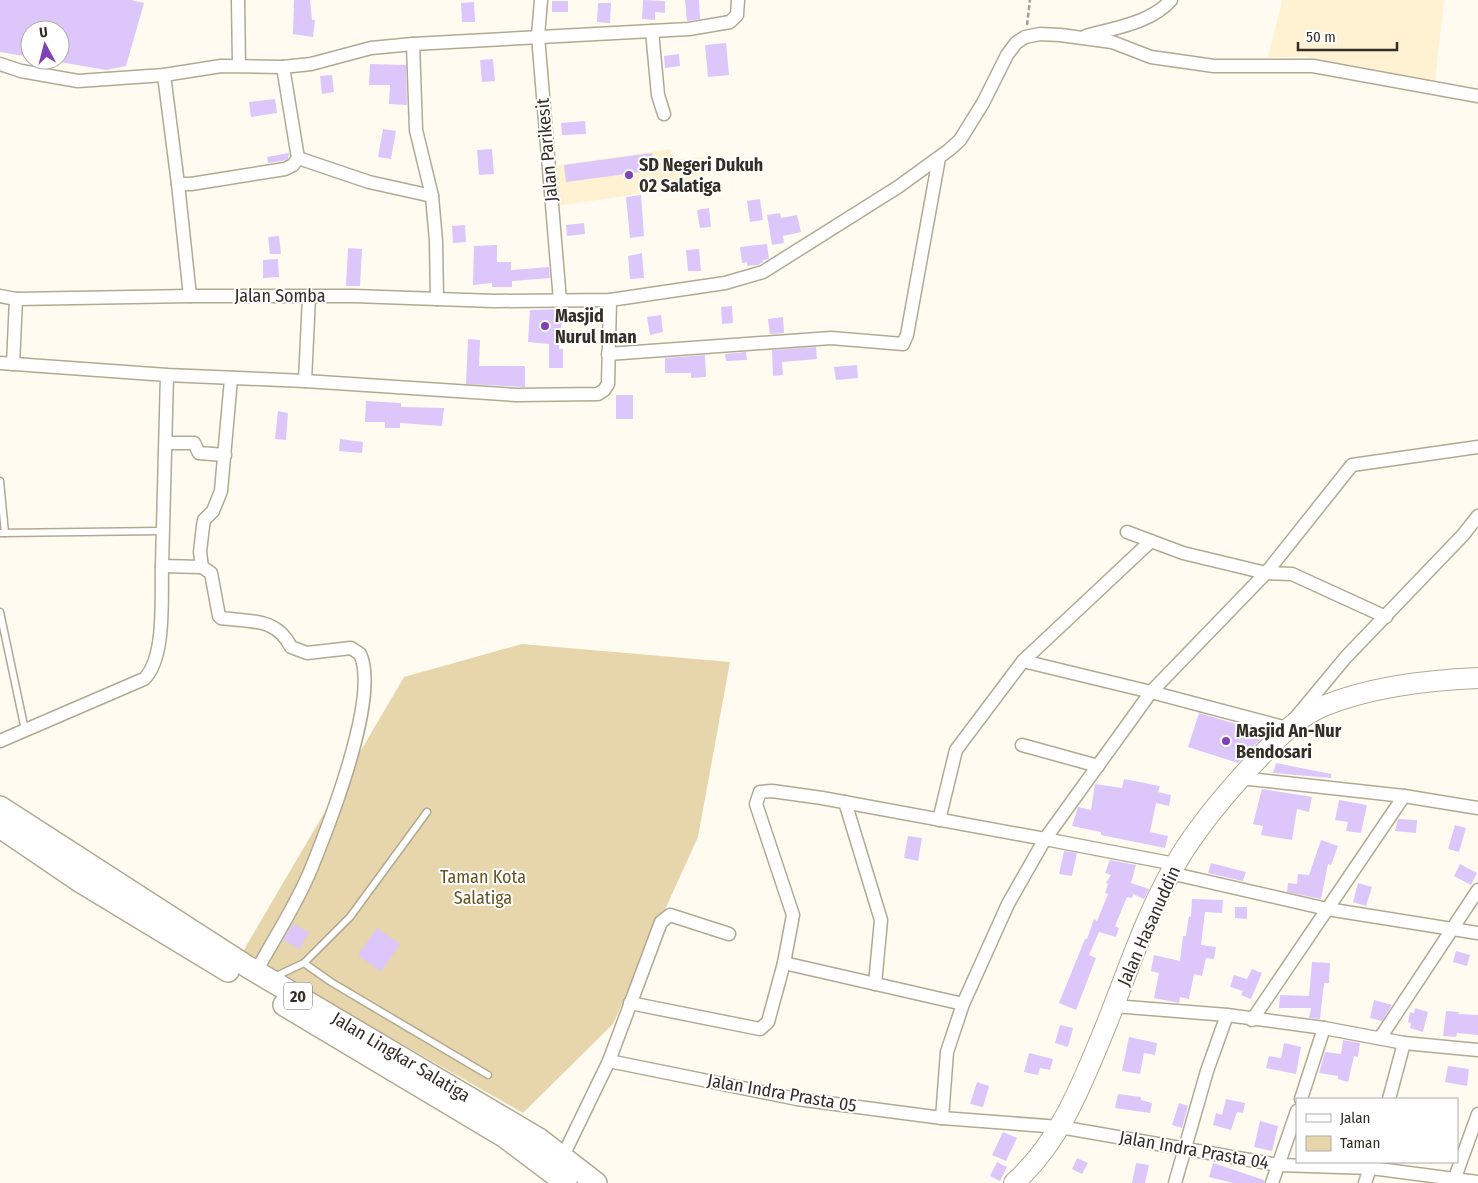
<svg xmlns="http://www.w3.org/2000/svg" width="1478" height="1183" font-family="'Fira Sans Condensed',sans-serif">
	<rect width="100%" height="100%" fill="#fffbf1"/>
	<!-- built -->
	<g fill="#fef2d2">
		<polygon points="1282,0 1444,0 1435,82 1302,56 1268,58"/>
		<polygon points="671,149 674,160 704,157 706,184 556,206 553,166"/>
	</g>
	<!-- green -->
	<polygon fill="#e7d6ac" points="522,644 730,662 698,837 613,1024 523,1113 242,953 404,677"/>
	<!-- building -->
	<g fill="#ddc6f9">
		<polygon points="0,0 131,0 144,3 126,66 106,70 60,62 60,30 30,30 30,57 0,52"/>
		<polygon points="294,0 310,0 312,20 315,20 313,37 293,34"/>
		<polygon points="643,0 665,1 665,13 655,12 655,20 642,19"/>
		<polygon points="685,0 699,0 700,19 687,21"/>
		<rect x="552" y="1" width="16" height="11"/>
		<polygon points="474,2 475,22 462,22 461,3"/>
		<polygon points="598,3 611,3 610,23 597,22"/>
		<polygon points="726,43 729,75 708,77 705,45"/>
		<polygon points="679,54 680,66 665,68 664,56"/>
		<polygon points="493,59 495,81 482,82 480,60"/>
		<polygon points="370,64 406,65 407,105 389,104 390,85 369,85"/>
		<polygon points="332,75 334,92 322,94 320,76"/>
		<polygon points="275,99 277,113 251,117 249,102"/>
		<polygon points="585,121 586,134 562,135 561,123"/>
		<polygon points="383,129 396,131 391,159 378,157"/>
		<polygon points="492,149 494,174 479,175 477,150"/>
		<polygon points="289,153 288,159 282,161 268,163 267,157"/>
		<polygon points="652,153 654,166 648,166 648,171 566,182 564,165"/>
		<polygon points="641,195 644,236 630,238 626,197"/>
		<polygon points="760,199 763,220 750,222 747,201"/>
		<polygon points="709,208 711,227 700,228 697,210"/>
		<polygon points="780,213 781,218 797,215 801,232 783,236 784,243 772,245 767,215"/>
		<polygon points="584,223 585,234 567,236 566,225"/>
		<polygon points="465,225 466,242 453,243 452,226"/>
		<polygon points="279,236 281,254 270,254 268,237"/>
		<polygon points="767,244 769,259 763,260 763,262 758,265 747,266 747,262 742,263 740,247"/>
		<polygon points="497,245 497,262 511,262 511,270 549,267 550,278 512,281 512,287 492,287 492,283 473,285 474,246"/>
		<polygon points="348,248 362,249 360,286 346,286"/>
		<polygon points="699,249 701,271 688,271 686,250"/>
		<polygon points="642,253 644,278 630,279 628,256"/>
		<polygon points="278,259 279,277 263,278 263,260"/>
		<polygon points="732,306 733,323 722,324 721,307"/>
		<polygon points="563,309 559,349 563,349 563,368 549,368 549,344 528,342 530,310"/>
		<polygon points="661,315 663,332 650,335 647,317"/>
		<polygon points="783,317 784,333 770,334 768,319"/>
		<polygon points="468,339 480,340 479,366 525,366 525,387 466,384"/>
		<polygon points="816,347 817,359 782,362 783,375 773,376 772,350"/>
		<polygon points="746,352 747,360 726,361 725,354"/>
		<polygon points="705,355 706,377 691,378 691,373 665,373 665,358"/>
		<polygon points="857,365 858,378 836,380 834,367"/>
		<rect x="616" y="395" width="17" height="24"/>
		<polygon points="366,401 401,403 401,407 444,408 442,426 400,423 400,428 385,428 385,422 365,422"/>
		<polygon points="278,411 288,413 286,440 275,439"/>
		<polygon points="340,439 363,442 362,453 339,451"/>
		<polygon points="1199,713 1216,718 1266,733 1238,763 1188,747"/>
		<polygon points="1276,763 1331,774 1331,778 1273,773"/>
		<polygon points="1124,779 1160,786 1158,792 1171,795 1169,806 1156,803 1150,832 1168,836 1165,848 1101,835 1101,832 1072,826 1078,807 1091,810 1095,784 1122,788"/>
		<polygon points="1262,789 1312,797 1309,812 1297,809 1292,840 1261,835 1263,826 1253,824"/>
		<polygon points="1339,800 1367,805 1361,833 1346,831 1348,822 1335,820"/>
		<polygon points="1398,819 1417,820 1416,833 1395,831"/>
		<polygon points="1455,825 1466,828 1459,852 1448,849"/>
		<polygon points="908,836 922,838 918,861 904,858"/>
		<polygon points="1321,840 1338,846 1331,865 1328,864 1321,899 1287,892 1288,883 1297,884 1298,874 1309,875"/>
		<polygon points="1064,851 1077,853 1072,876 1059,874"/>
		<polygon points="1110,860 1136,865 1131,883 1149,889 1144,899 1133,894 1132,898 1127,897 1115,926 1119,928 1116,937 1099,932 1089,955 1096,958 1076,1010 1059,1003 1085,939 1087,939 1094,919 1097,921 1108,894 1105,893 1108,884 1106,883 1111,875 1105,873"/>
		<polygon points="1211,863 1246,872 1243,881 1208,873"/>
		<polygon points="1460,864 1477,873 1471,885 1454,876"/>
		<polygon points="1358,883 1372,887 1366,906 1353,902"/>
		<polygon points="1192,899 1223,900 1222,913 1205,912 1201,945 1216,947 1214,959 1206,958 1202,976 1194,974 1189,999 1180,997 1179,1003 1154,998 1159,973 1151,971 1154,955 1180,961 1183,936 1186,936 1189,916 1191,917"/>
		<polygon points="1235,907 1247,907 1247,919 1235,918"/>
		<polygon points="293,924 309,932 300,949 283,940"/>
		<polygon points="377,928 400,944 381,972 358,955"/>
		<polygon points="1456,951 1470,955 1467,966 1453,962"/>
		<polygon points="1312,962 1330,963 1329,983 1324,983 1320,1019 1309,1018 1311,1008 1279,1008 1280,995 1309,996"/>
		<polygon points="1252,969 1262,973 1251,999 1241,995 1243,991 1230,987 1234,975 1247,979"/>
		<polygon points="1374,1000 1392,1005 1382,1021 1370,1018"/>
		<polygon points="1415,1008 1428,1012 1423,1032 1410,1028 1411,1023 1408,1022 1410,1012 1414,1013"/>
		<polygon points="1446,1011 1459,1012 1458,1014 1478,1015 1478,1035 1457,1033 1456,1037 1443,1036"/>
		<polygon points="1060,1025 1073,1028 1068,1047 1055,1043"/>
		<polygon points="1129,1037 1157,1043 1155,1055 1144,1053 1140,1074 1122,1071"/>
		<polygon points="1343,1040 1360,1043 1358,1057 1354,1056 1348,1082 1338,1079 1338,1076 1319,1073 1325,1052 1341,1054"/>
		<polygon points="1284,1043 1301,1047 1296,1074 1266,1068 1269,1056 1281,1058"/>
		<polygon points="1029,1053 1053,1059 1050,1070 1040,1068 1038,1075 1024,1072"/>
		<polygon points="1448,1066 1469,1069 1467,1086 1445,1082"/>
		<polygon points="977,1082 989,1086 983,1107 970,1104"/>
		<polygon points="1118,1094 1141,1097 1141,1100 1152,1103 1150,1113 1115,1108"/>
		<polygon points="1226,1099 1245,1103 1243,1113 1237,1112 1231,1130 1213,1125 1216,1113 1222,1115"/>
		<polygon points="1179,1103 1188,1106 1182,1128 1172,1125"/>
		<polygon points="1260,1121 1278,1126 1272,1151 1254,1147"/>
		<polygon points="1003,1132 1017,1138 1006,1161 992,1155"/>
		<polygon points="1077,1158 1088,1163 1082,1174 1072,1169"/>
		<polygon points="997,1162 1007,1167 1000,1181 990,1176"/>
		<polygon points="1136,1163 1149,1165 1145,1183 1132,1183"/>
		<polygon points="1213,1163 1264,1180 1264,1183 1233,1183 1209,1177"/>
	</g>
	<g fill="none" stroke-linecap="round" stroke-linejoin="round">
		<!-- service casing -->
		<g stroke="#b2a992" stroke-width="9">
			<g id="service">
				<polyline points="0,481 5,533"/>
				<polyline points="0,533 162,531"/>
				<polyline points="0,612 25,730"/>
				<polyline points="304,963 350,917 427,812"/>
				<polyline points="274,977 304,963 331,982 488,1075"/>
			</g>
		</g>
		<!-- minor casing -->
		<g stroke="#b2a992" stroke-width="15">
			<g id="minor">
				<polyline points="238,0 239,65"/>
				<polyline points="541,0 538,36 560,301"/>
				<polyline points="652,31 658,95 664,114"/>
				<path d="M1086,36C1114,28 1151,23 1171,0"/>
				<polyline points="0,64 21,71 78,81 164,75 221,66 283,67 311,64 371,48 413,44 689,29 730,22 737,15 738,0"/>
				<polyline points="164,75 178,184 191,184 285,169 293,165 298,158 283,67"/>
				<polyline points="298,158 369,182 432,196 416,130 413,44"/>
				<polyline points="178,184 190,296"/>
				<polyline points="432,196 436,241 437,299"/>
				<polyline points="0,296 16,299 190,296 354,296 494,301 610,300 725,283 763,272 898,187 949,150 960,140 983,103 1007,55 1016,43 1025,37 1040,34 1060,35 1112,42 1151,57 1214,66 1313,66 1478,96"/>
				<polyline points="608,354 831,338 903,344 907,335 939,158"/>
				<polyline points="0,363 167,375 305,381 516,395 598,394 604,390 608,384 610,300"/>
				<polyline points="13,364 16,299"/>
				<polyline points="167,375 162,566 202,567"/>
				<path d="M231,379L221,491L213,511L204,520L203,526L200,552L202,567L211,573L219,616L221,618C250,622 276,617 291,647L307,653L351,648L360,654C380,696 329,825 311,869C297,904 274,938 256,972"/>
				<polyline points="305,381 309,297"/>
				<polyline points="167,443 194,443 199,453 225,455"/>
				<polyline points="1127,532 1183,553 1266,573 1292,574 1386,617"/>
				<polyline points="1023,661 1151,692 1287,728 1346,657 1463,535 1478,516"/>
				<path d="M0,741L144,679C166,658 161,597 162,566"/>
				<polyline points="1022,745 1098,766"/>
				<polyline points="1240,778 1404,796 1478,808"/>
				<polyline points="845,802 881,920 875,984"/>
				<polyline points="939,820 956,750 1023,661 1151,541"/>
				<polyline points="1170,873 1327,909 1478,933"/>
				<polyline points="784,963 963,1004"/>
				<polyline points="630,1003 760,1029 768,1022 784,963 793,915 756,804 760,792 772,791 822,798 1045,839 1151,692 1266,573 1352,465 1478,447"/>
				<polyline points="1114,1006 1227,1015 1324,1028 1404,1043 1478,1050"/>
				<polyline points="1252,1020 1404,796"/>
				<polyline points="1380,1038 1478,890"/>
				<polyline points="609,1061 797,1099 942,1118 1060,1127 1278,1165 1371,1168 1478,1182"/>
				<polyline points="1301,1099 1324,1028"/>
				<polyline points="1389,1099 1404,1043"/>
				<polyline points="942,1118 947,1052 963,1004 1008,904 1045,839 1175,864"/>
				<polyline points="563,1156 609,1061 661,922 670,915 729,934"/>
				<polyline points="1175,1183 1207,1071 1227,1015"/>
				<polyline points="1272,1183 1297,1111"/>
				<polyline points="1365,1183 1372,1162"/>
				<polyline points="1453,1183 1478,1114"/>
			</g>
		</g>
		<!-- primary casing -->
		<g stroke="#b2a992" stroke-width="22">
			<path id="primary" d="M1014,1183C1060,1142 1082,1084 1105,1028C1127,974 1145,916 1175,865C1197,827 1226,793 1256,761C1277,739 1296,717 1326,705C1372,687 1428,680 1478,678"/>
		</g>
		<!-- trunk casing -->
		<g stroke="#b2a992" stroke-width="24">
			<g id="trunk">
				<polyline points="0,807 248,967 539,1139 596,1183"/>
				<polyline points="0,827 81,882 228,971"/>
				<polyline points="284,1005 505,1137 566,1183"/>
			</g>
		</g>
		<!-- path -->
		<polyline stroke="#a39f96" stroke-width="2.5" stroke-dasharray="5 2.5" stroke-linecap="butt" points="1027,25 1030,0"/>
		<!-- service -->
		<use href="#service" stroke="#fff" stroke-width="6"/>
		<!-- minor -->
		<use href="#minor" stroke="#fff" stroke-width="12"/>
		<!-- primary -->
		<use href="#primary" stroke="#fff" stroke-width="20"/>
		<!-- trunk -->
		<use href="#trunk" stroke="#fff" stroke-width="21"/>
	</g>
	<!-- markers -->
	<g fill="#7f41b7" stroke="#fff" stroke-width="2">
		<circle cx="629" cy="175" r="5"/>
		<circle cx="545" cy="326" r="5"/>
		<circle cx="1226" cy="741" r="5"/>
	</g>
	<g text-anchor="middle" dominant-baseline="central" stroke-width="4" stroke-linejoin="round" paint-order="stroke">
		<!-- shield labels -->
		<rect fill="#fff" stroke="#706d67" stroke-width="1" x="284" y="982.5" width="28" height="27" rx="4"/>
		<g font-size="16" font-weight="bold" fill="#332f26">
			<text x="298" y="996">20</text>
		</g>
		<!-- street labels -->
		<g font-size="18" fill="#332f26" stroke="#fff">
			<text transform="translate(547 150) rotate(-95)">Jalan Parikesit</text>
			<text x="280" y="296">Jalan Somba</text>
			<text transform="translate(1149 926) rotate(-66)">Jalan Hasanuddin</text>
			<text transform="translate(401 1057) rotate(31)">Jalan Lingkar Salatiga</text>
			<text transform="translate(782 1093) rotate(10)">Jalan Indra Prasta 05</text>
			<text transform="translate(1194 1150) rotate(10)">Jalan Indra Prasta 04</text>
		</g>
		<!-- poi labels -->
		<g font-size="18" font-weight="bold" fill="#332f26" stroke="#fff" text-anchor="start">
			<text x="639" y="165">SD Negeri Dukuh<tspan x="639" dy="21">02 Salatiga</tspan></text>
			<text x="555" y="316">Masjid<tspan x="555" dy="21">Nurul Iman</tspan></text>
			<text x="1236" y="731">Masjid An-Nur<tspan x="1236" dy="21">Bendosari</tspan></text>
		</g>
		<!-- park labels -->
		<g font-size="18" fill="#665421" stroke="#fff">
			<text x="483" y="877">Taman Kota<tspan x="483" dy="21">Salatiga</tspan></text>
		</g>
	</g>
	<!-- legend -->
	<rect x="1296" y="1098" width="162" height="65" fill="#ffffff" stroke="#adaca8"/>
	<rect x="1306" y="1114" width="25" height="8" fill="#ffffff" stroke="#adaca8"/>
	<text x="1340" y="1123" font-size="15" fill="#332f26">Jalan</text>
	<rect x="1306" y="1136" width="25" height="15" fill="#e7d6ac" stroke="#adaca8"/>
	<text x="1340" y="1148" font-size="15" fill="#332f26">Taman</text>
	<!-- north arrow -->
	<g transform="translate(45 45) rotate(353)"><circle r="24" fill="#ffffff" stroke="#adaca8"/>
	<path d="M0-4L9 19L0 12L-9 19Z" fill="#7f41b7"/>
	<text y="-8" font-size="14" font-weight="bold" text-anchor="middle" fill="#332f26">U</text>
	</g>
	<!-- scale -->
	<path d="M1298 42v8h99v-8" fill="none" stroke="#332f26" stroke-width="2.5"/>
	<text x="1306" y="42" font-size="15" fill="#332f26" stroke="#ffffff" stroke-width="4" paint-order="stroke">50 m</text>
</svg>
